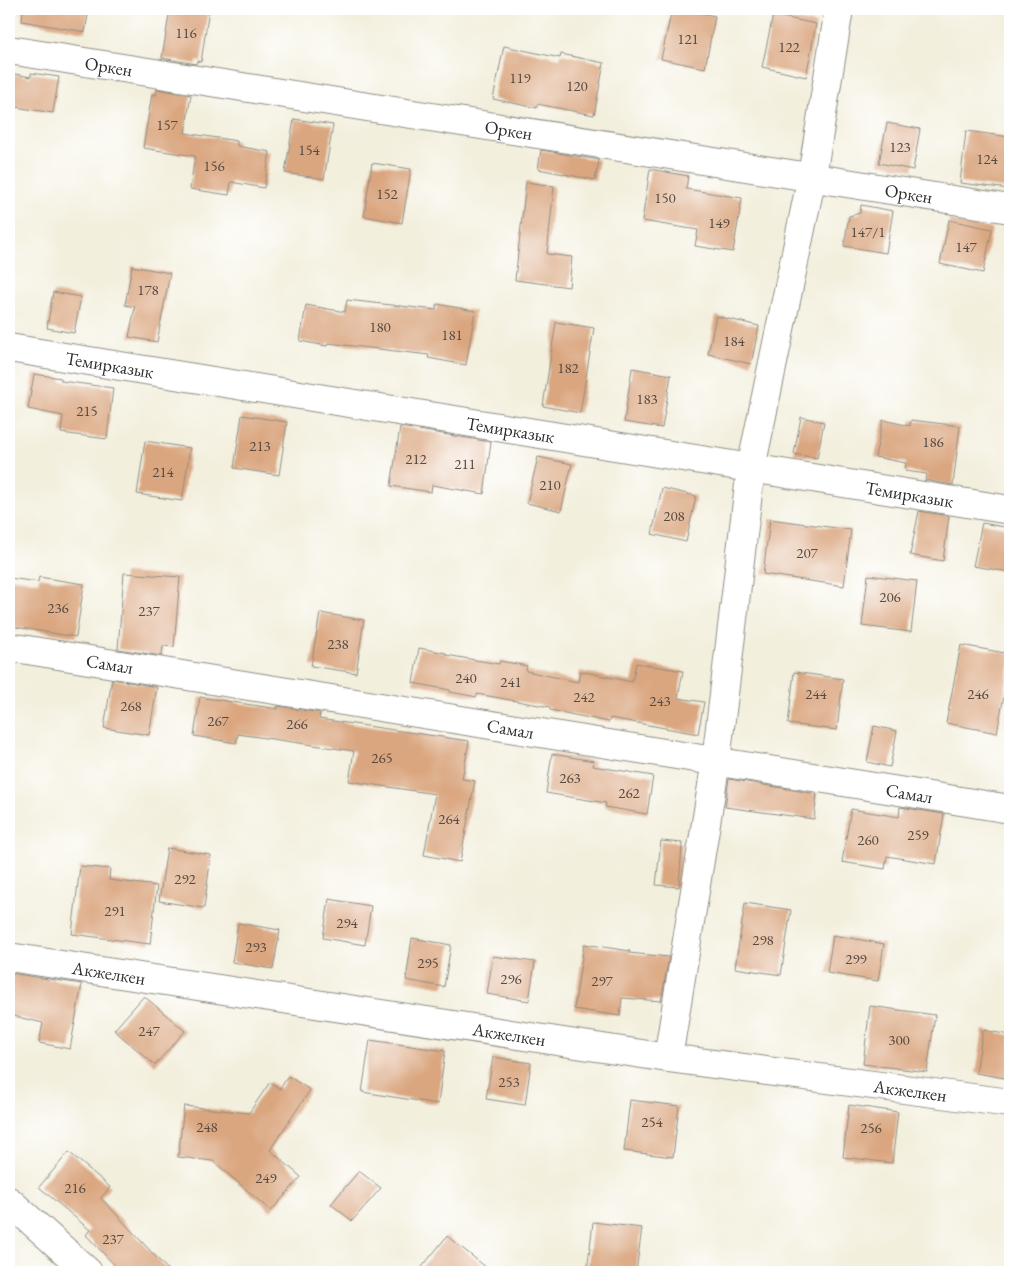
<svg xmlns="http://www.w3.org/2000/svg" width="1019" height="1281" font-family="'EB Garamond',serif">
	<rect width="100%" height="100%" fill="#fff"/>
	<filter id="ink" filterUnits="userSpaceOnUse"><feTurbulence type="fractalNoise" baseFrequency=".02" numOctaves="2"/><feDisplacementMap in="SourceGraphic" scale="10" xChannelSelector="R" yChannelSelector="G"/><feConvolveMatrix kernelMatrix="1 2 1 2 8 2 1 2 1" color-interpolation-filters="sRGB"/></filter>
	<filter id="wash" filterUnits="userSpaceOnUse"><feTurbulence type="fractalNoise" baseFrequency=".0096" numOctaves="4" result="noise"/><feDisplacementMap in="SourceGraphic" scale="20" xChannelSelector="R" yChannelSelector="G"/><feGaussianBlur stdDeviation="1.12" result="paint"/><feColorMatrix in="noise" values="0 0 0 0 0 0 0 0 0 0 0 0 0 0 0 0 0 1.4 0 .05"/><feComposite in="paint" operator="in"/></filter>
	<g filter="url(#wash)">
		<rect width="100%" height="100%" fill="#f3efdd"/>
		<g id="blocks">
			<!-- building -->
			<g fill="#daa67f">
				<polygon points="23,9 89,9 85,32 22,21"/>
				<polygon points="170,9 209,9 201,62 197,61 196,64 162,58"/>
				<polygon points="672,9 682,9 715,16 705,68 661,59"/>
				<polygon points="773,15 816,24 806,77 762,67"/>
				<polygon points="504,46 560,58 561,54 604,63 594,115 537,104 537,108 493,99"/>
				<polygon points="9,73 31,77 31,73 59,77 53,113 9,106"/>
				<polygon points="157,89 191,95 185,133 237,141 237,146 270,152 264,188 231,182 229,195 190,189 195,156 143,148 152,94 156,95"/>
				<polygon points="294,119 333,125 324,179 285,173"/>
				<polygon points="887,123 920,129 913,170 879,163"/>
				<polygon points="966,131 1010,137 1010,189 960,183"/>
				<polygon points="541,150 599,160 595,180 538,169"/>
				<polygon points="372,163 411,169 402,223 364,216"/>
				<polygon points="650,169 688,176 686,189 742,198 733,252 695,246 698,230 642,221"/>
				<polygon points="526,182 554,186 547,254 572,257 569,287 515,280"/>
				<polygon points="861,205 893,211 886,253 844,246 849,216 860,213"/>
				<polygon points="949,220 992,229 983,273 940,264"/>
				<polygon points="132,266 170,273 157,342 129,337 135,307 125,305"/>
				<polygon points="53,292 81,297 74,333 47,328"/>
				<polygon points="347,300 436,310 437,304 475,311 466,365 428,358 429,355 328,343 327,346 300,341 306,305 345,312"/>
				<polygon points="716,316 759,326 751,364 708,354"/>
				<polygon points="556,322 594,328 580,413 543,406"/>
				<polygon points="632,368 671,375 662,428 624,422"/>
				<polygon points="34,374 61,378 61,381 113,388 107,439 61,433 63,416 28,409"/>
				<polygon points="242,415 287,422 279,475 234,468"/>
				<polygon points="801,417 824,422 817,458 794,454"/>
				<polygon points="883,420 910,426 911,420 960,426 953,485 925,480 927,474 905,471 906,463 875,457"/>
				<polygon points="400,427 491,442 484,494 432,485 431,492 391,486"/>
				<polygon points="145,441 190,448 182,501 137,494"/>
				<polygon points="538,457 572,464 561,511 527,503"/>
				<polygon points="662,488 696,496 686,542 652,534"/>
				<polygon points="919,511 949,516 943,561 910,555"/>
				<polygon points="770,519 851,530 844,586 763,574"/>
				<polygon points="982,523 1010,528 1010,572 973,566"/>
				<polygon points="124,573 180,577 174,647 163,646 162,656 118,649"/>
				<polygon points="868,575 917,581 911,632 862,626"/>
				<polygon points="39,577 84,584 76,637 9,626 9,578 38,582"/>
				<polygon points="320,613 364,620 356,673 311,666"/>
				<polygon points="961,645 1010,654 1010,663 997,733 946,723"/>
				<polygon points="419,648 446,653 446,655 499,664 500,661 527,666 526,671 578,682 580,671 632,682 636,663 683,671 678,698 704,702 698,734 610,718 609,722 550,710 550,707 477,694 477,697 450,692 450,690 413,683"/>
				<polygon points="794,672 843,679 837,730 788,724"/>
				<polygon points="112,679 157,687 149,735 104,728"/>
				<polygon points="200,697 278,709 278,706 320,713 319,719 469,741 462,779 475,781 460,862 424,855 435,794 349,781 354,751 238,734 236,743 194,736"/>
				<polygon points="874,726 897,731 890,767 867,762"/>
				<polygon points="552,754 594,761 593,766 653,776 647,814 605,807 606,803 546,793"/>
				<polygon points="729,779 817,794 814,819 725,807"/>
				<polygon points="900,807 944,814 936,864 887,856 885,869 842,862 851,809 899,817"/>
				<polygon points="661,841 682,843 679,887 656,885"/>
				<polygon points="167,848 211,855 204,908 159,901"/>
				<polygon points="80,866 110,869 109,880 157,886 150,944 72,934"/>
				<polygon points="329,899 371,906 365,945 323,938"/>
				<polygon points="745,903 791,910 781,975 735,968"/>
				<polygon points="238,923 280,930 273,969 232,962"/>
				<polygon points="833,935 884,944 878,981 827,973"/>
				<polygon points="412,938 451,945 444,987 406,980"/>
				<polygon points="584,944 630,951 629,953 669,957 661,1001 622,998 620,1016 574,1009"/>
				<polygon points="493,956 535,962 529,1001 487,994"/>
				<polygon points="9,973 82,984 70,1049 39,1043 43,1023 9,1015"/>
				<polygon points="144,996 185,1031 155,1065 114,1030"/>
				<polygon points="870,1006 935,1015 927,1072 863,1064"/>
				<polygon points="983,1030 1010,1035 1010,1079 976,1073"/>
				<polygon points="370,1040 445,1051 438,1104 362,1092"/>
				<polygon points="493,1057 531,1063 525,1105 486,1099"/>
				<polygon points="288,1076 310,1090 270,1150 301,1177 271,1211 213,1161 178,1157 184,1106 249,1113 270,1082 280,1089"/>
				<polygon points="630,1100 679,1106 673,1157 624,1151"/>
				<polygon points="849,1105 898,1112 892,1163 843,1157"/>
				<polygon points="69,1152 110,1187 101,1198 170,1272 121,1272 86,1235 90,1230 39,1187"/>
				<polygon points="359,1171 381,1188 352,1221 331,1204"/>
				<polygon points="593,1222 642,1228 636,1272 587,1272"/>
				<polygon points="447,1236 492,1272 418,1272"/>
			</g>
		</g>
	</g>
	<g filter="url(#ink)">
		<use href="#blocks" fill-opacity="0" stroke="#8f8d84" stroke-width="1"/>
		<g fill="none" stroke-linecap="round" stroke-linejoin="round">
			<!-- minor casing -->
			<g stroke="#8f8d84" stroke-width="30">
				<g id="minor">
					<path id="s1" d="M9,50L1010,209"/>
					<path id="s2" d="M9,348L1010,510"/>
					<path id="s3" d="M9,647L1010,809"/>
					<path id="s4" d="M9,957L668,1058L1010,1103"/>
					<polyline points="668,1058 716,761 751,468 812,176 839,9"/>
					<polyline points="9,1201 88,1272"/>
				</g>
			</g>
			<!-- minor -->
			<use href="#minor" stroke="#fff" stroke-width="28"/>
		</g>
	</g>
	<g text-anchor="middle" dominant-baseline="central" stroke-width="4" stroke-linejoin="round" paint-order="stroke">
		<!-- number labels -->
		<g font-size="15" fill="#574a40">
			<text x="186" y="32">116</text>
			<text x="688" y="38">121</text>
			<text x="789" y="46">122</text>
			<text x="520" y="77">119</text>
			<text x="577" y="85">120</text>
			<text x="167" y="124">157</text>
			<text x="900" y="146">123</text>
			<text x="309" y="149">154</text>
			<text x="987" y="158">124</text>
			<text x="214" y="165">156</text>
			<text x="387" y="193">152</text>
			<text x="665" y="197">150</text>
			<text x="719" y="222">149</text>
			<text x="868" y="231">147/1</text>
			<text x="966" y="246">147</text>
			<text x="148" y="289">178</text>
			<text x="380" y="326">180</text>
			<text x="452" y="334">181</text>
			<text x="734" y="340">184</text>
			<text x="568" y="367">182</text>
			<text x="647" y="398">183</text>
			<text x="87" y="410">215</text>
			<text x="933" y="441">186</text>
			<text x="260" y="445">213</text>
			<text x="416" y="458">212</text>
			<text x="465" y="463">211</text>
			<text x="163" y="471">214</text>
			<text x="550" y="484">210</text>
			<text x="674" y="515">208</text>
			<text x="807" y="552">207</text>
			<text x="890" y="596">206</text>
			<text x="58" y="607">236</text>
			<text x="149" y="610">237</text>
			<text x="338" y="643">238</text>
			<text x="466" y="677">240</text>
			<text x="511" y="681">241</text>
			<text x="816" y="693">244</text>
			<text x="978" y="693">246</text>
			<text x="584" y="696">242</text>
			<text x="660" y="700">243</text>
			<text x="131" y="705">268</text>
			<text x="218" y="720">267</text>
			<text x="297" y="723">266</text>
			<text x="382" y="757">265</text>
			<text x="570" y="777">263</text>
			<text x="629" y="792">262</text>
			<text x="449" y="818">264</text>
			<text x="918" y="834">259</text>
			<text x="868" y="839">260</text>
			<text x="185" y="878">292</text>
			<text x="115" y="910">291</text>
			<text x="347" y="922">294</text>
			<text x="763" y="939">298</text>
			<text x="256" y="946">293</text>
			<text x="856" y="958">299</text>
			<text x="428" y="962">295</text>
			<text x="511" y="978">296</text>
			<text x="602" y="980">297</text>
			<text x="149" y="1030">247</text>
			<text x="899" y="1039">300</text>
			<text x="509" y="1081">253</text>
			<text x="652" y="1121">254</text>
			<text x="207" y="1126">248</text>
			<text x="871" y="1127">256</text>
			<text x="266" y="1177">249</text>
			<text x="75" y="1187">216</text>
			<text x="113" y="1238">237</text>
		</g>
		<!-- street labels -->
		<g font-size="18" fill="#2b2b2b" stroke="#fff">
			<text stroke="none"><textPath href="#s1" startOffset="101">Оркен</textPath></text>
			<text stroke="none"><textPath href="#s1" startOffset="506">Оркен</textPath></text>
			<text stroke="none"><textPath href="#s1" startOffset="911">Оркен</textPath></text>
			<text stroke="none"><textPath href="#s2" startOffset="102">Темирказык</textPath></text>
			<text stroke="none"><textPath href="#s2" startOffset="508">Темирказык</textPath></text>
			<text stroke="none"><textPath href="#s2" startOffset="912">Темирказык</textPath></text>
			<text stroke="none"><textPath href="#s3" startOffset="102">Самал</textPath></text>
			<text stroke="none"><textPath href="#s3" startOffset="508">Самал</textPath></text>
			<text stroke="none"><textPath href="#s3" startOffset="912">Самал</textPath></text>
			<text stroke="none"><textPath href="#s4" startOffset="101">Акжелкен</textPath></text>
			<text stroke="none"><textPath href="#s4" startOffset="506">Акжелкен</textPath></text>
			<text stroke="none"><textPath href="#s4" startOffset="911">Акжелкен</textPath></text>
		</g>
	</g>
	<!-- margin -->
	<rect width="1019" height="1281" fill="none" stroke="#fff" stroke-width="30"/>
</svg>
